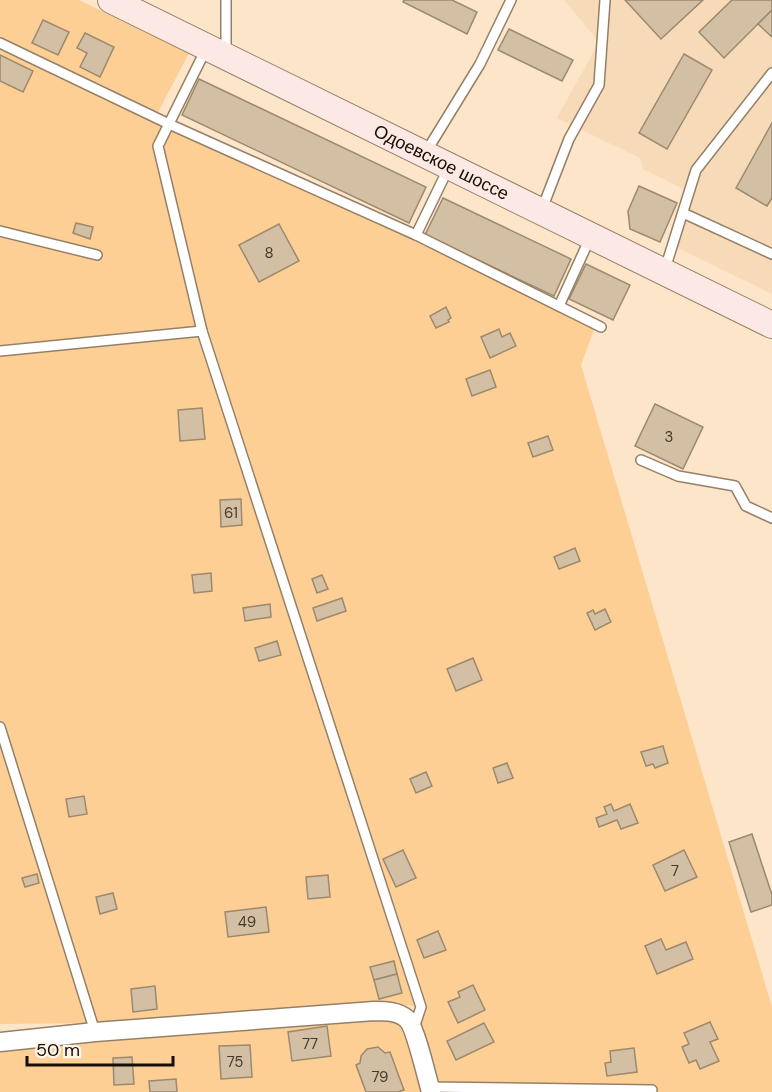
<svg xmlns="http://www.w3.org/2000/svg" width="772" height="1092" font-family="'DM Sans',sans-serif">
	<rect width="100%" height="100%" fill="#fce5c9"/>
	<!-- built -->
	<polygon fill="#f7dbb9" points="564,0 772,0 772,294 667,243 685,190 643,169 640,158 557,118 599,42"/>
	<!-- green -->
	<g fill="#fecf94">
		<polygon points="0,0 79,0 189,53 154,120 559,306 598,319 581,365 772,1007 772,1092 436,1092 414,1006 374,1002 114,1023 0,1024"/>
		<path d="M393,1019C415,1033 417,1068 424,1092H0V1046Z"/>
	</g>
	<!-- building -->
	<g fill="#d3bfa3" stroke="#9c896e" stroke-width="1.5">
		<polygon points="404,0 452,0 477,12 467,34 403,2"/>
		<polygon points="625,0 703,0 661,39"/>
		<polygon points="732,0 772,0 772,10 724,58 699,32"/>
		<polygon points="772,10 772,37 758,24"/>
		<polygon points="43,20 69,32 58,55 32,43"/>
		<polygon points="509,29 573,60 562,81 498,50"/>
		<polygon points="85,33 114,47 100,77 80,67 87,53 77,48"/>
		<polygon points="684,54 712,70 667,149 639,133"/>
		<polygon points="0,55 33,71 23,92 0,81"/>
		<polygon points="199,79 426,187 409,223 182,115"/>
		<polygon points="772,123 772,198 767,206 736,188"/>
		<polygon points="639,186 677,203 660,242 630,229 628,211"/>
		<polygon points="443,198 571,259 554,296 425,235"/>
		<polygon points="76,223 93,227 90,239 73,233"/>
		<polygon points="279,224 299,261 259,282 239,245"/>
		<polygon points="586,264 630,285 613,320 569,299"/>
		<polygon points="446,307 451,318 448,320 449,322 436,328 430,316"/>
		<polygon points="499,329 502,337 510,333 516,346 490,358 481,337"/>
		<polygon points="490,370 496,387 472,396 466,379"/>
		<polygon points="655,404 703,427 683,469 635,446"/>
		<polygon points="202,408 205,439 180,441 178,410"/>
		<polygon points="548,436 553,450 533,457 528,443"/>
		<polygon points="241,499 242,525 221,527 220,500"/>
		<polygon points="575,548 580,561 559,569 554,557"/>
		<polygon points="211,573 212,591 194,593 192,575"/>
		<polygon points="322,575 328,589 317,593 312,579"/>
		<polygon points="342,598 346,611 317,621 313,608"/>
		<polygon points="270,604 271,617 245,621 243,608"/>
		<polygon points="605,609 611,622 595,630 587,613 593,610 595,614"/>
		<polygon points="277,641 281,655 259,661 255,648"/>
		<polygon points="473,658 482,680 456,691 447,669"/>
		<polygon points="663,746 668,763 655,768 653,764 646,766 641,752"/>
		<polygon points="507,763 513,778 498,783 493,768"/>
		<polygon points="426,772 432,786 416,793 410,779"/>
		<polygon points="84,796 87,814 69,817 66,799"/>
		<polygon points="611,804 614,811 630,804 638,823 621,829 617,820 599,827 596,818 607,814 604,807"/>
		<polygon points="752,834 772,895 772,905 751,912 729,842"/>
		<polygon points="403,850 416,878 396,887 383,859"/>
		<polygon points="684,850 697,877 665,891 653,865"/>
		<polygon points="37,874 39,883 25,887 22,878"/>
		<polygon points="328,875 330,897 308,899 306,877"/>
		<polygon points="113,893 117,909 100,914 96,897"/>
		<polygon points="266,907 269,932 228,937 225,912"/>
		<polygon points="438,931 446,950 424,958 417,940"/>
		<polygon points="661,939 666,950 686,942 693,959 657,974 645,946"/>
		<polygon points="394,961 397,974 374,980 370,967"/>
		<polygon points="397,974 402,993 379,999 374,980"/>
		<polygon points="473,985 485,1010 458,1023 448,1002 460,997 458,992"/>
		<polygon points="155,986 157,1009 133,1012 131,989"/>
		<polygon points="710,1022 718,1039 710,1042 719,1061 700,1069 696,1060 689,1063 682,1047 689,1044 684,1033"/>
		<polygon points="484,1023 494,1042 456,1060 447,1041"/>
		<polygon points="327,1026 331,1056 292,1061 288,1032"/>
		<polygon points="250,1045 252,1077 221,1079 219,1046"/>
		<polygon points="378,1047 385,1053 390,1052 404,1090 398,1092 366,1092 356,1065 360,1063 361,1056 367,1049"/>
		<polygon points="634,1048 637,1072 607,1076 605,1063 611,1062 610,1051"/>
		<polygon points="132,1057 134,1084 114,1085 113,1058"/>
		<polygon points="176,1079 177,1092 150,1092 149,1081"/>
	</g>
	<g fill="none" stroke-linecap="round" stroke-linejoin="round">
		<!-- service casing -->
		<g stroke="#958067" stroke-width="12">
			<g id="service">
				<polyline points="0,43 169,124 416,235 449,167"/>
				<polyline points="206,49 158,146 202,331 421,1007 414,1028"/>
				<polyline points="226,54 226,0"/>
				<polyline points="426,152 480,64 511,0"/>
				<polyline points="542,209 569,139 599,85 605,0"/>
				<polyline points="683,213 772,254"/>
				<polyline points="0,231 97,255"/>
				<polyline points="416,235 601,327"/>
				<polyline points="665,269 696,170 772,73"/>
				<polyline points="559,306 590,238"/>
				<polyline points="0,351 202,331"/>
				<polyline points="641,460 678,476 735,486 746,506 772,518"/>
				<polyline points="0,727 95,1032"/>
				<polyline points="429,1087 652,1090"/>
			</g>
		</g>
		<!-- minor casing -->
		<g stroke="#958067" stroke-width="21">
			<path id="minor" d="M0,1042L95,1032L374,1011C385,1011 398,1011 407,1019C415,1026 427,1078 431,1092"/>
		</g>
		<!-- secondary casing -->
		<g stroke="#958067" stroke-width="28">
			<g id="secondary">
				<path id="s1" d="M111,0L772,325"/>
			</g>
		</g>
		<!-- service -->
		<use href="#service" stroke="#fff" stroke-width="9"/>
		<!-- minor -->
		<use href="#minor" stroke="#fff" stroke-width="18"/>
		<!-- secondary -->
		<use href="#secondary" stroke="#fce8e5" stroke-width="26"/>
	</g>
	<g text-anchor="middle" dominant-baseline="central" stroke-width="4.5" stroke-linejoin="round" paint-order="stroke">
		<!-- number labels -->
		<g font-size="15" fill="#453a2c">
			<text x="269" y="253">8</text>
			<text x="669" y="437">3</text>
			<text x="231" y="513">61</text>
			<text x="675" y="871">7</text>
			<text x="247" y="922">49</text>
			<text x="310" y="1044">77</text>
			<text x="235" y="1062">75</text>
			<text x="380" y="1077">79</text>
		</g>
		<!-- street labels -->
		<g font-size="18" fill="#160e05" stroke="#fef5ea">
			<text stroke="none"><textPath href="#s1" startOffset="368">Одоевское шоссе</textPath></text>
		</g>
	</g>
	<!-- scale -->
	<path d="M27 1056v9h146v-9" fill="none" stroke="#160e05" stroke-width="3"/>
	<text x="36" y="1056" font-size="18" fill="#160e05" stroke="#fef5ea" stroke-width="4.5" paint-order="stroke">50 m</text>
</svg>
